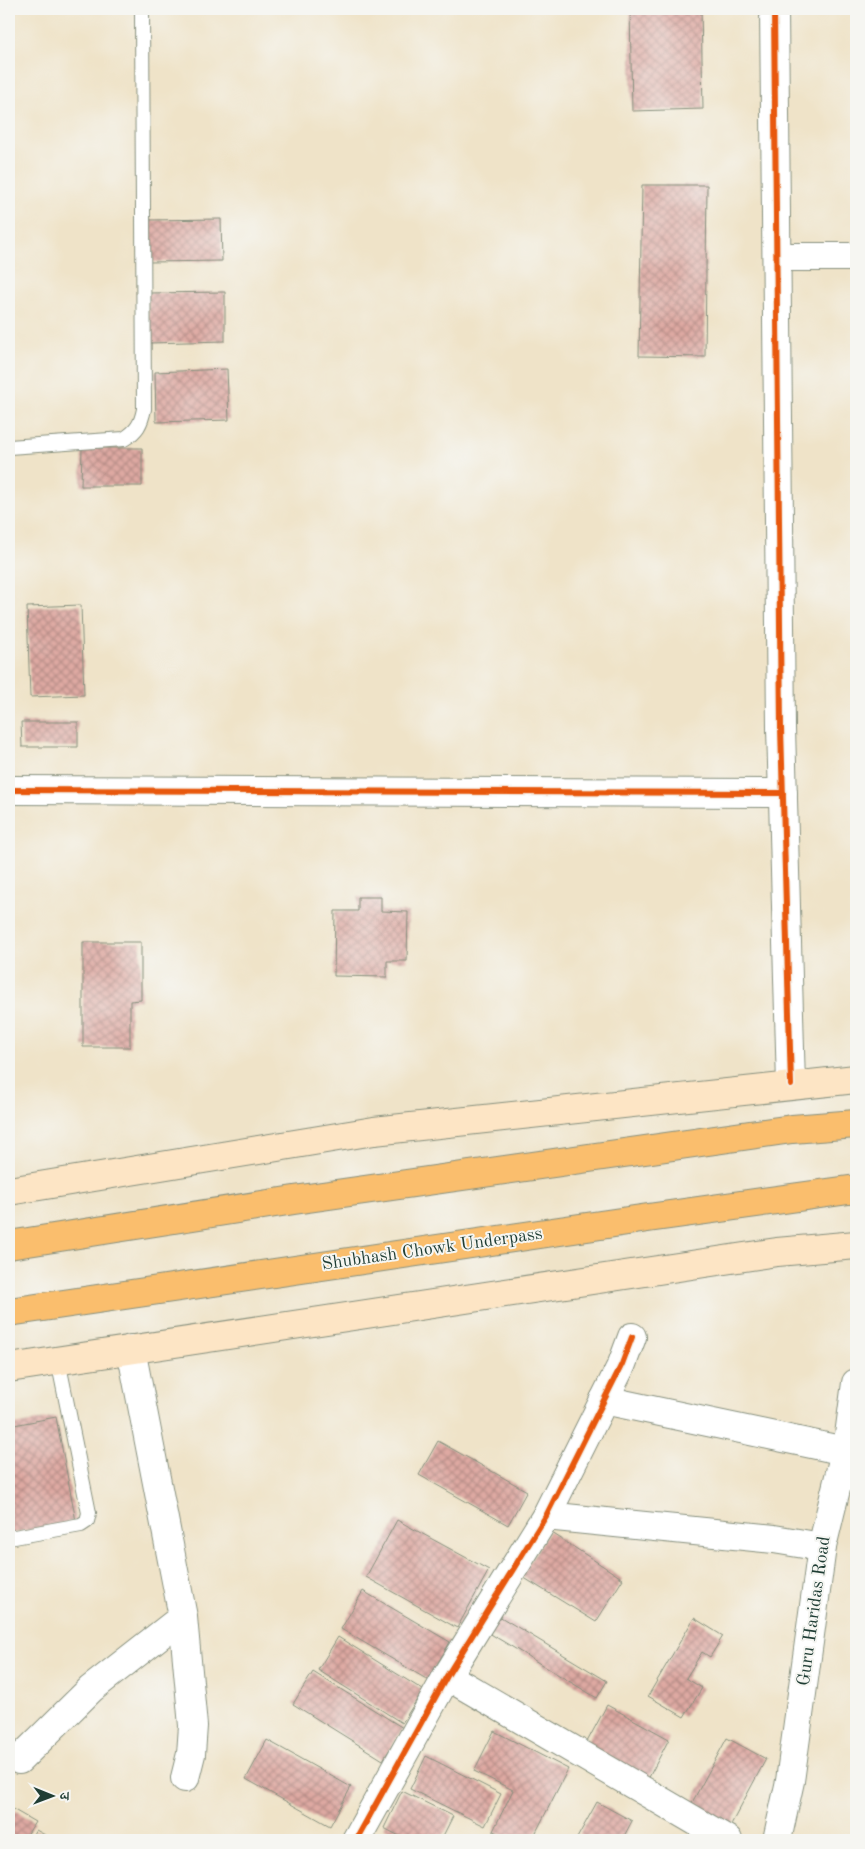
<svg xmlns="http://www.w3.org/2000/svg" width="865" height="1849" font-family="'Old Standard TT','Noto Serif Devanagari',serif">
	<defs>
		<pattern id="building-cross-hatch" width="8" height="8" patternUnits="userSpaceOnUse" patternTransform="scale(1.25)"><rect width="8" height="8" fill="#dea9a2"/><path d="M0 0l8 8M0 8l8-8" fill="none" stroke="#b38b85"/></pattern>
	</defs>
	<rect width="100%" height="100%" fill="#f6f6f2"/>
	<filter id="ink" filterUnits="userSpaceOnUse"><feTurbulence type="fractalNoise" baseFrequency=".02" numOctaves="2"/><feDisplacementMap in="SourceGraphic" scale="10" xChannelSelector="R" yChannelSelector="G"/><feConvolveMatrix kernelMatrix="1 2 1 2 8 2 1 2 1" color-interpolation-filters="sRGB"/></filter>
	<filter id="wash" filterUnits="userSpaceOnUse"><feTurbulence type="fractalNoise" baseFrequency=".0096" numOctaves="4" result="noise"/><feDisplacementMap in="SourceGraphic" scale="20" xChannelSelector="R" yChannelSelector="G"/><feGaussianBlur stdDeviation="1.12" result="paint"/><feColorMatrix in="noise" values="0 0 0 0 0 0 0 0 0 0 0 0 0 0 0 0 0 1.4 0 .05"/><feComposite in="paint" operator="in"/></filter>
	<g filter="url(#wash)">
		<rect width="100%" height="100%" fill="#efe3c8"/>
		<g id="blocks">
			<!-- building -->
			<g fill="url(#building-cross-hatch)">
				<polygon points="630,9 701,9 703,109 632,111"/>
				<polygon points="642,185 707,185 705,357 639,356"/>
				<polygon points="221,219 222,261 149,262 149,220"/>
				<polygon points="225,292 225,341 149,343 148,293"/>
				<polygon points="227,369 229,420 156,422 155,372"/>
				<polygon points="82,448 142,448 142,486 81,486"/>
				<polygon points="81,605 84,695 30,697 27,607"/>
				<polygon points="21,722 78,722 78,747 22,747"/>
				<polygon points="358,897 381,897 381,911 408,912 407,961 387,961 387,977 334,976 335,911 358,911"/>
				<polygon points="83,942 141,942 141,1000 130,1001 130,1047 83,1047"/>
				<polygon points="56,1417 76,1521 9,1534 9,1426"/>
				<polygon points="438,1441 527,1491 508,1525 419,1475"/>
				<polygon points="397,1520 489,1570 457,1628 366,1577"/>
				<polygon points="549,1531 623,1579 596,1622 521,1576"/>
				<polygon points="363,1591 450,1642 428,1680 341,1629"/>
				<polygon points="499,1616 607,1681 597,1698 489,1633"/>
				<polygon points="694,1618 723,1636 710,1657 702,1652 686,1678 702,1688 684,1717 648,1696"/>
				<polygon points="338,1637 423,1690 402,1723 318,1670"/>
				<polygon points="313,1672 403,1728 383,1760 293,1704"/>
				<polygon points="607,1705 669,1739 644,1787 581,1753"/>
				<polygon points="494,1731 568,1769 532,1840 512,1840 493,1831 513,1790 474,1771"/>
				<polygon points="727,1738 766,1759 727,1832 688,1810"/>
				<polygon points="267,1740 351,1787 330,1826 246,1779"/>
				<polygon points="426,1756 501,1794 485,1826 410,1789"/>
				<polygon points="402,1791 453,1816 441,1840 407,1840 384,1828"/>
				<polygon points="597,1802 632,1821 622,1840 576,1840"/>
				<polygon points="9,1807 35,1822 24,1840 9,1840"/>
				<polygon points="36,1830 54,1840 30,1840"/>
			</g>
		</g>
	</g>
	<g filter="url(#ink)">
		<use href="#blocks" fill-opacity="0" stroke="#87907e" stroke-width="1"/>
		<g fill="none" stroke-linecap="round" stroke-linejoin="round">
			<!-- service casing -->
			<g stroke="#87907e" stroke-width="16">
				<g id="service">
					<path d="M9,447L124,439C137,431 141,424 144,409L142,9"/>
					<polyline points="9,1538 81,1525 87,1521 89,1513 58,1360"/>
				</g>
			</g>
			<!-- minor casing -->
			<g stroke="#87907e" stroke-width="30">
				<g id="minor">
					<polyline points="774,9 781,728 791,1085"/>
					<polyline points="777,257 856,257"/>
					<polyline points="9,790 783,793"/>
					<polyline points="131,1349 183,1617 193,1726 191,1754 185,1778"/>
					<polyline points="604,1400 845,1451"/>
					<polyline points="546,1516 774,1539 822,1547"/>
					<polyline points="447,1676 728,1840"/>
					<polyline points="19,1760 91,1689 183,1617"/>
					<polyline points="356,1840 447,1676 546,1516 622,1364 632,1337"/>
					<polyline points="777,1840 790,1781 822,1547 849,1435 856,1383"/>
				</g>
			</g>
			<!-- secondary casing -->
			<g stroke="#87907e" stroke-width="30">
				<g id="secondary">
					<polyline points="9,1191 374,1131 856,1079"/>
					<polyline points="9,1368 777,1252 856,1245"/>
				</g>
			</g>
			<!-- trunk casing -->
			<g stroke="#87907e" stroke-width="30">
				<g id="trunk">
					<polyline points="9,1245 294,1200 792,1129 856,1124"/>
					<polyline points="9,1312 648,1218 856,1189"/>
				</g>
			</g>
			<!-- service -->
			<use href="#service" stroke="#fff" stroke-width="14"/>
			<!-- minor -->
			<use href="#minor" stroke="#fff" stroke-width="28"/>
			<!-- secondary -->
			<use href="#secondary" stroke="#fde5c5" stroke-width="28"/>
			<!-- trunk -->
			<use href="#trunk" stroke="#fabe6d" stroke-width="28"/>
			<!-- cycleway casing -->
			<g stroke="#f6f6f2" stroke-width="9">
				<g id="cycleway">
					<polyline points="774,9 781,728 791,1085"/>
					<polyline points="9,790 783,793"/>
					<polyline points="356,1840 447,1676 546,1516 622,1364 632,1337"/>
				</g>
			</g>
			<!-- cycleway -->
			<use href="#cycleway" stroke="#e8590c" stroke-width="6"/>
		</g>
	</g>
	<g text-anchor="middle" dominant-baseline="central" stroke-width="4" stroke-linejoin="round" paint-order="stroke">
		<!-- street labels -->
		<g font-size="18" fill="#1f3d34" stroke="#f6f6f2">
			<text transform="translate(432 1249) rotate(-8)">Shubhash Chowk Underpass</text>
			<text transform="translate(814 1611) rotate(-82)">Guru Haridas Road</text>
		</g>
	</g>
	<!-- margin -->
	<rect width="865" height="1849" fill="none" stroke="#f6f6f2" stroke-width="30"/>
	<!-- north arrow -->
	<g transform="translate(52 1796) rotate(91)" stroke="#f6f6f2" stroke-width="4" paint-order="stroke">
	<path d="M0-4L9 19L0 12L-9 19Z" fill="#1f3d34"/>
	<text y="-8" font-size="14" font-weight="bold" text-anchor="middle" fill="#1f3d34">उ</text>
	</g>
</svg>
